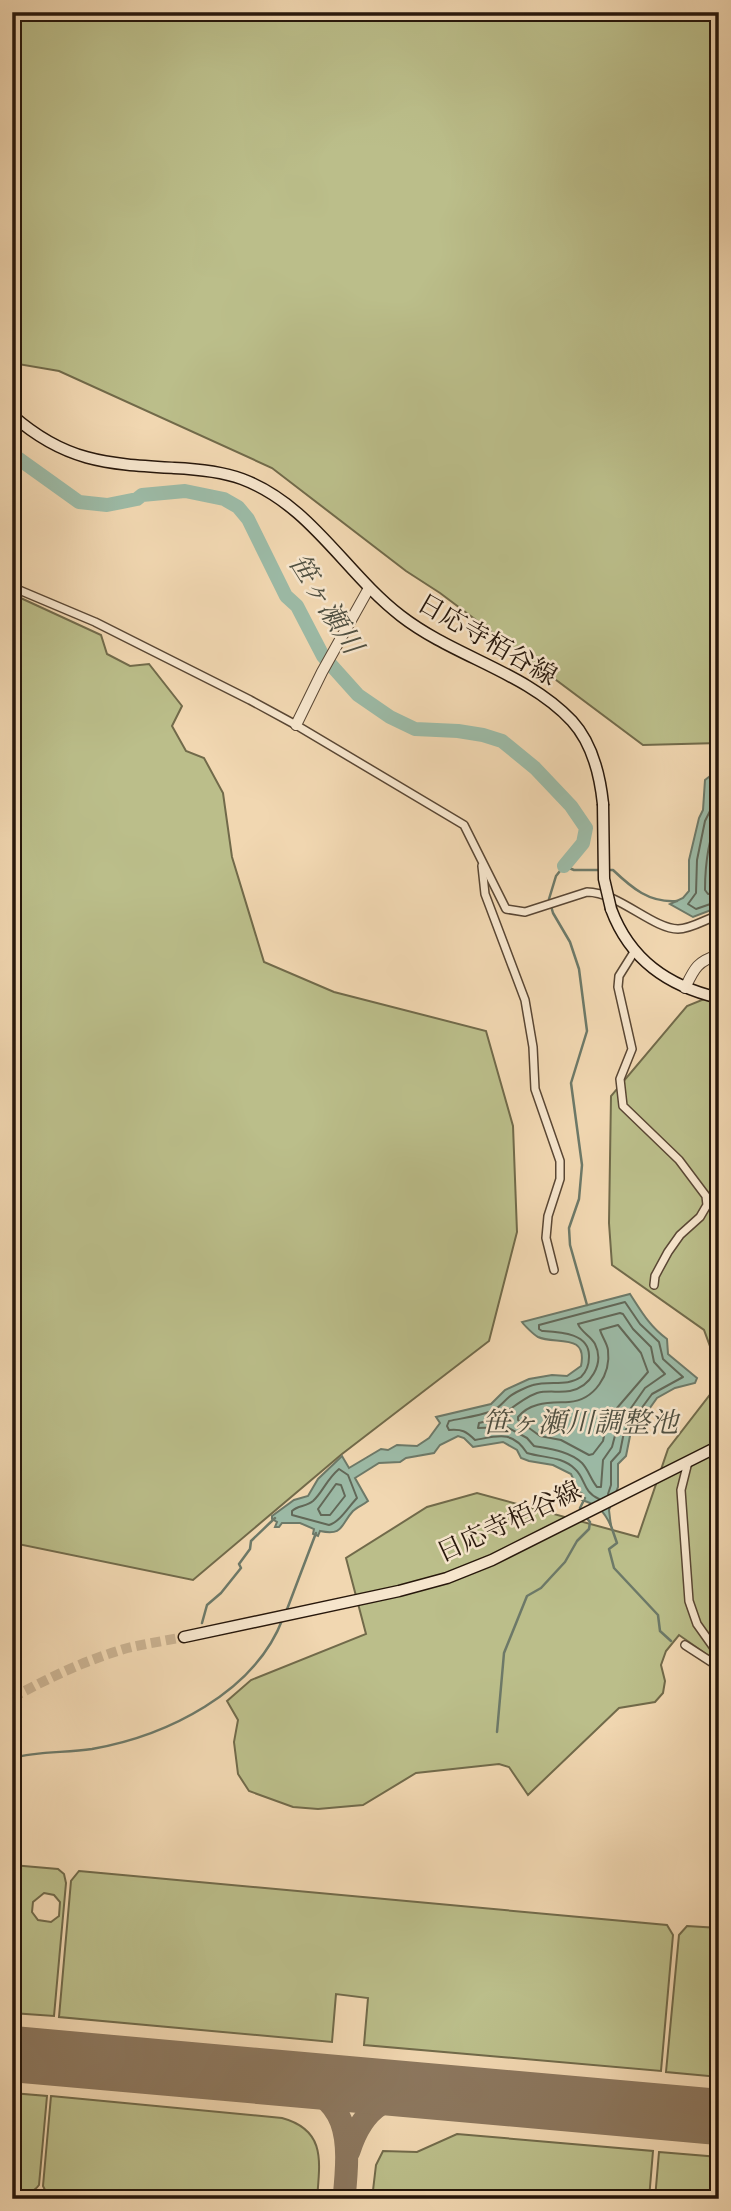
<svg xmlns="http://www.w3.org/2000/svg" width="731" height="2211" font-family="'Libre Bodoni','Noto Serif JP',serif">
	<rect width="100%" height="100%" fill="#f1d7b1"/>
	<filter id="stains"><feTurbulence type="fractalNoise" baseFrequency=".00286" numOctaves="4"/><feColorMatrix values="0 0 0 0 .2 0 0 0 0 .09 0 0 0 0 .02 0 0 0 .5 -.17"/></filter>
	<radialGradient id="worn" r=".72"><stop offset=".6" stop-color="#630" stop-opacity="0"/><stop offset="1" stop-color="#630" stop-opacity=".3"/></radialGradient>
	<!-- green -->
	<g fill="#bbbe8a" stroke="#716a4a" stroke-width="2" fill-rule="evenodd">
		<polygon points="12,12 719,12 719,743 643,745 440,593 406,571 272,468 59,371 12,363"/>
		<polygon points="12,594 101,635 107,654 130,666 149,664 182,706 172,726 186,751 204,758 223,793 232,857 264,962 334,992 486,1031 513,1126 517,1232 489,1341 342,1454 193,1580 13,1543 17,1407 12,1402"/>
		<polygon points="719,993 719,1371 704,1330 612,1265 609,1223 611,1096 687,1006"/>
		<polygon points="719,1383 719,1663 679,1635 666,1651 661,1665 665,1681 663,1693 655,1702 619,1708 528,1795 509,1767 499,1764 416,1773 363,1805 318,1809 293,1807 249,1791 238,1774 234,1742 238,1720 227,1701 251,1680 366,1634 346,1558 427,1507 477,1493 638,1537 668,1449"/>
		<path d="M12,1865L58,1869L64,1874L66,1883L54,2016L12,2013ZM44,1893L54,1895L60,1902L59,1916L51,1922L38,1920L32,1912L33,1902Z"/>
		<polygon points="79,1871 667,1925 673,1935 661,2071 364,2045 368,1998 336,1994 332,2042 59,2017 71,1881"/>
		<polygon points="687,1926 719,1928 719,2077 666,2072 679,1935"/>
		<path d="M12,2093L47,2096L39,2185C32,2195 23,2193 12,2192Z"/>
		<path d="M51,2096L282,2118C326,2130 320,2161 317,2199H101L83,2197L80,2193L45,2190L43,2186Z"/>
		<polygon points="457,2134 653,2151 649,2199 372,2199 376,2165 383,2151 417,2152"/>
		<polygon points="659,2152 719,2157 719,2199 655,2199"/>
	</g>
	<!-- water -->
	<g fill="#9cbaa6" stroke="#6d7968" stroke-width="2">
		<polygon points="709,777 719,782 719,907 693,917 670,904 683,898 689,891 689,860 699,818 703,810 705,780"/>
		<path d="M630,1294C641,1311 650,1327 667,1339L668,1354L697,1378L695,1383L675,1388L657,1398L630,1436L626,1456L618,1464V1487L609,1510L611,1526C604,1511 598,1505 582,1500L583,1494L579,1492L571,1474L553,1465L529,1461L521,1458L517,1450L503,1442L473,1447L464,1438L458,1436L440,1445L434,1453L406,1458L400,1462L379,1463L355,1478L368,1501C363,1505 357,1507 353,1511C340,1525 344,1536 320,1531L318,1536L313,1534L314,1529L300,1523H282L279,1527H275L277,1522L272,1519V1516L294,1500L308,1496L318,1479L342,1456L349,1468L381,1449L388,1450L397,1445L417,1446L429,1438L440,1423L436,1417L491,1404L505,1390L529,1379L552,1375L567,1376L581,1366C588,1332 555,1345 538,1337C534,1335 524,1325 522,1322Z"/>
	</g>
	<g fill="none" stroke-linecap="round" stroke-linejoin="round">
		<!-- shore -->
		<g stroke="#626858" stroke-width="2">
			<polyline points="719,787 711,790 710,811 705,821 697,860 696,893 688,904 696,909 719,901"/>
			<path d="M719,814C708,839 705,863 705,890L708,894L719,892"/>
			<path d="M620,1313L623,1314L633,1329L651,1347L654,1362L665,1374L645,1388L617,1428L612,1447L603,1460L601,1487H597C591,1480 588,1469 582,1463C569,1451 550,1449 534,1446L527,1438L507,1427L478,1428L479,1423C486,1421 495,1421 500,1417C512,1408 523,1398 537,1393C548,1390 559,1393 570,1391C590,1387 605,1364 595,1344C591,1336 581,1332 578,1324Z"/>
			<path d="M618,1325L641,1353L648,1372L617,1408L606,1426L603,1441L593,1454L589,1455L561,1440L540,1436L518,1420V1417C531,1401 551,1403 569,1402C595,1400 611,1374 608,1350C607,1343 602,1337 600,1330Z"/>
			<path d="M339,1469L348,1475L357,1498C349,1506 340,1522 329,1525L292,1515V1511C298,1505 306,1507 313,1501C323,1492 326,1480 339,1469Z"/>
			<polygon points="336,1484 341,1485 345,1496 330,1515 321,1515 318,1509"/>
			<path d="M599,1499C582,1491 586,1479 575,1469C562,1456 543,1458 527,1453C512,1430 498,1436 475,1440C466,1431 462,1429 449,1430L447,1426L449,1421C463,1418 479,1416 492,1411C499,1408 503,1402 509,1397C514,1393 526,1387 533,1385C549,1380 567,1387 581,1377C586,1372 589,1365 589,1357C590,1333 560,1332 542,1331L539,1329V1325L625,1302L640,1324L659,1342L663,1359L683,1377L652,1394L624,1432L620,1452L611,1462V1485L608,1494"/>
		</g>
		<!-- stream -->
		<g stroke="#6d7968" stroke-width="2.5">
			<path d="M606,870H613C632,888 649,903 677,901"/>
			<polyline points="587,1305 570,1245 569,1228 579,1199 582,1165 571,1083 587,1031 579,969 570,942 553,913 549,899 556,876 564,866 574,870 599,870"/>
			<polyline points="581,1511 580,1508 585,1498"/>
			<polyline points="610,1523 617,1543 609,1549 614,1568 658,1615 660,1631 671,1641"/>
			<polyline points="286,1612 316,1533"/>
			<polyline points="202,1623 207,1605 221,1593 241,1568 239,1564 250,1549 251,1541 275,1518"/>
			<polyline points="497,1732 504,1653 527,1596 541,1588 552,1576 565,1562 577,1541 589,1529 590,1522 585,1516"/>
			<path d="M12,1758C39,1751 65,1753 92,1749C166,1736 255,1693 283,1618"/>
		</g>
		<!-- river -->
		<polyline stroke="#9cbaa6" stroke-width="14" points="12,454 79,502 107,505 137,499 142,495 185,491 224,499 238,507 248,519 286,596 297,606 323,656 358,695 390,717 415,729 458,731 483,735 502,741 535,768 571,806 586,828 583,843 564,866"/>
		<!-- taxiway -->
		<g stroke="#8c775e" stroke-width="23">
			<path d="M281,2078C352,2095 350,2138 344,2199"/>
			<path d="M349,2151C364,2104 389,2093 436,2092"/>
		</g>
		<!-- runway -->
		<polyline stroke="#8c775e" stroke-width="56" points="12,2054 719,2117"/>
		<!-- secondary-tunnel -->
		<path stroke="#c9b190" stroke-width="10" stroke-dasharray="10 5" stroke-linecap="butt" d="M12,1698C48,1678 84,1661 124,1649C143,1644 164,1641 184,1637"/>
		<!-- minor casing -->
		<g stroke="#5a4734" stroke-width="10">
			<g id="minor">
				<path d="M12,587L95,622L250,700L296,725L464,825L506,909L525,912L587,892C618,892 653,929 678,929C691,929 706,919 719,915"/>
				<polyline points="482,866 485,894 525,1000 533,1047 535,1089 560,1161 560,1179 548,1216 546,1238 554,1270"/>
				<polyline points="634,952 619,976 618,987 632,1049 620,1079 623,1106 679,1160 706,1196 707,1205 700,1217 680,1235 668,1252 655,1276 654,1285"/>
				<polyline points="688,1462 681,1490 689,1601 697,1624 719,1655"/>
				<polyline points="685,1645 719,1667"/>
			</g>
		</g>
		<!-- tertiary casing -->
		<g stroke="#5a4734" stroke-width="12">
			<g id="tertiary">
				<polyline points="296,725 322,672 369,588"/>
				<path d="M685,988C694,969 697,961 719,955"/>
			</g>
		</g>
		<!-- secondary casing -->
		<g stroke="#27170b" stroke-width="13">
			<g id="secondary">
				<path d="M12,415C65,462 107,464 174,468C196,469 220,471 242,479C311,505 345,573 401,616C454,657 526,672 572,721C593,744 600,775 603,804"/>
				<path d="M611,909C630,960 668,986 719,998"/>
				<polyline points="184,1637 399,1591 447,1578 492,1560 719,1446"/>
			</g>
		</g>
		<!-- minor -->
		<use href="#minor" stroke="#f6e5cc" stroke-width="7"/>
		<!-- tertiary -->
		<use href="#tertiary" stroke="#f6e5cc" stroke-width="10"/>
		<!-- secondary -->
		<use href="#secondary" stroke="#f6e5cc" stroke-width="10"/>
		<!-- secondary-bridge casing -->
		<g stroke="#27170b" stroke-width="13" stroke-linecap="butt">
			<polyline id="secondary-bridge" points="603,804 604,879 611,909"/>
		</g>
		<!-- secondary-bridge -->
		<use href="#secondary-bridge" stroke="#f6e5cc" stroke-width="10"/>
	</g>
	<g text-anchor="middle" dominant-baseline="central" stroke-width="5" stroke-linejoin="round" paint-order="stroke">
		<!-- street labels -->
		<g font-size="26" fill="#27170b" stroke="#f6e5cc">
			<text transform="translate(487 640) rotate(30)">日応寺栢谷線</text>
			<text transform="translate(509 1522) rotate(-25)">日応寺栢谷線</text>
		</g>
		<!-- water labels -->
		<g font-size="28" font-style="italic" fill="#505041" stroke="#f6e5cc">
			<text transform="translate(325 604) rotate(58)">笹ヶ瀬川</text>
			<text x="580" y="1423">笹ヶ瀬川調整池</text>
		</g>
	</g>
	<!-- margin -->
	<rect width="731" height="2211" fill="none" stroke="#f1d7b1" stroke-width="42"/>
	<rect x="14" y="14" width="703" height="2183" fill="none" stroke="#27170b" stroke-width="3.5"/>
	<rect x="21" y="21" width="689" height="2169" fill="none" stroke="#27170b" stroke-width="2"/>
	<rect width="100%" height="100%" filter="url(#stains)"/>
	<rect width="100%" height="100%" fill="url(#worn)"/>
</svg>
